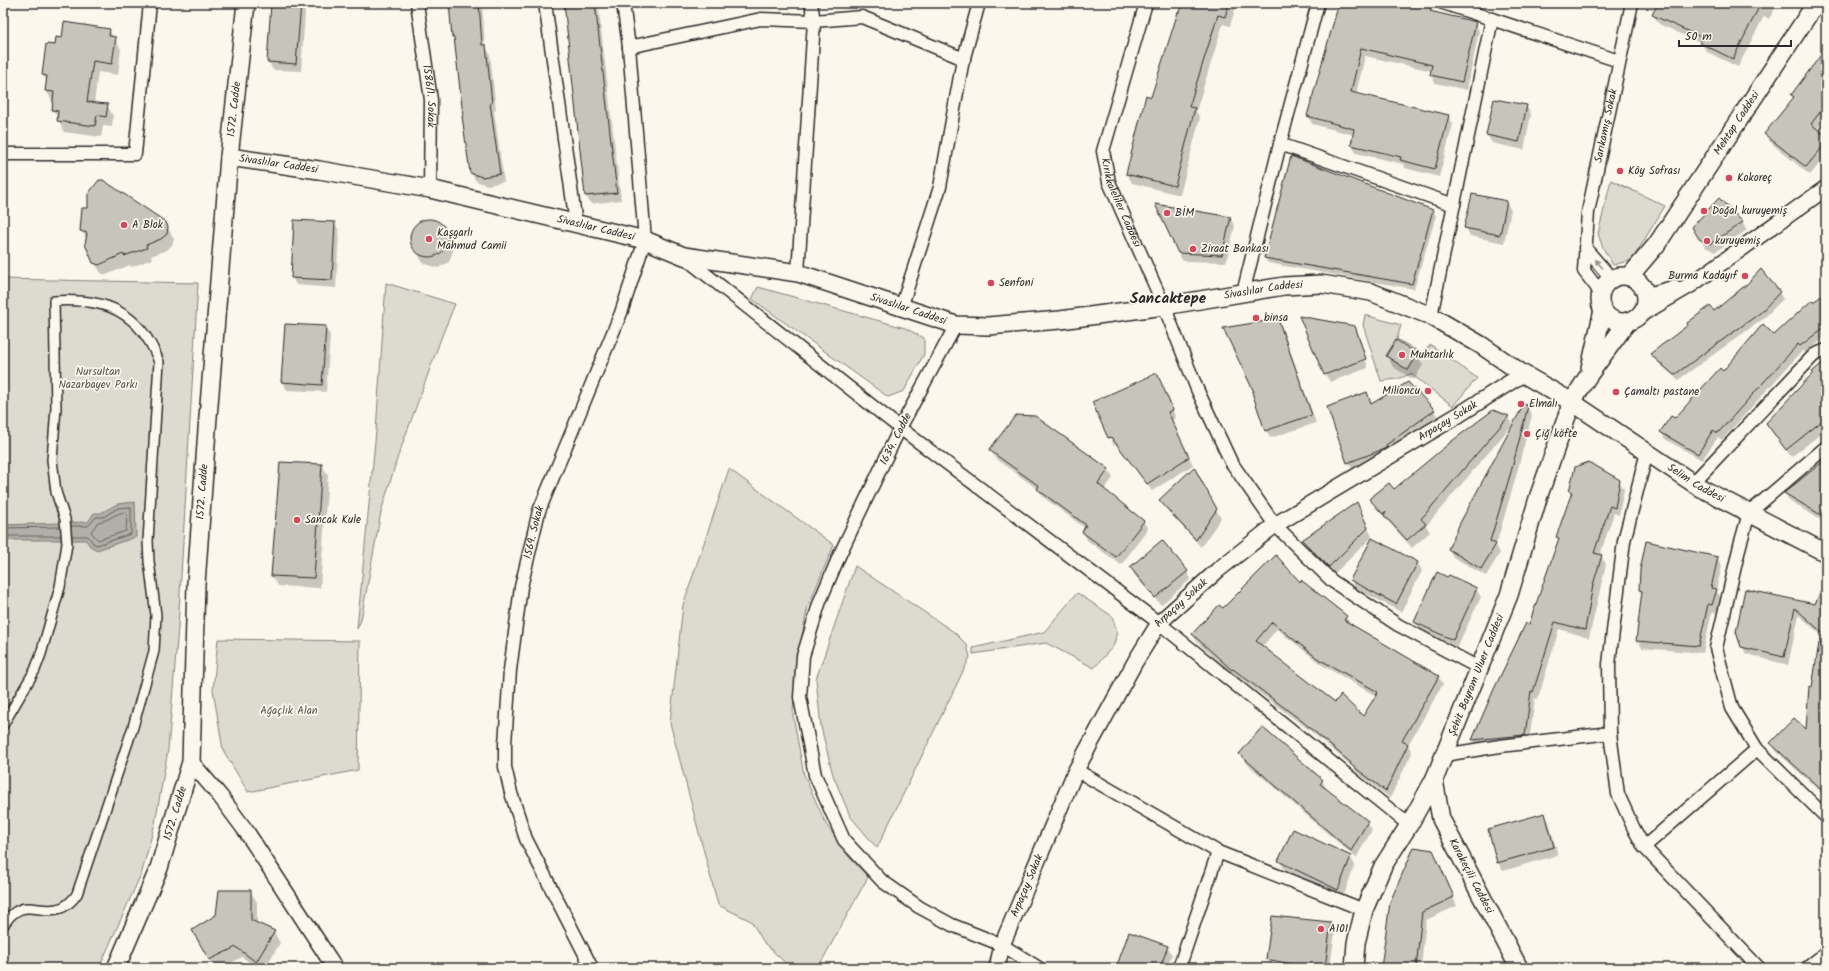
<svg xmlns="http://www.w3.org/2000/svg" width="1829" height="971" font-family="Kalam,sans-serif">
	<rect width="100%" height="100%" fill="#fbf7ec"/>
	<filter id="ink" filterUnits="userSpaceOnUse"><feTurbulence type="fractalNoise" baseFrequency=".025" numOctaves="2"/><feDisplacementMap in="SourceGraphic" scale="8" xChannelSelector="R" yChannelSelector="G"/><feConvolveMatrix kernelMatrix="1 2 1 2 8 2 1 2 1" color-interpolation-filters="sRGB"/></filter>
	<g filter="url(#ink)">
		<!-- green -->
		<g fill="#dddad0" stroke="#84827e">
			<polygon points="1611,180 1665,206 1632,260 1613,265 1603,248 1598,234"/>
			<polygon points="3,279 198,283 178,628 168,750 155,823 142,872 99,968 3,968"/>
			<polygon points="386,283 455,304 443,333 397,459 381,512 361,620 357,629 376,431"/>
			<polygon points="758,287 905,328 924,338 924,354 904,391 888,397 752,299"/>
			<polygon points="1365,315 1401,325 1397,339 1421,353 1431,345 1477,378 1453,406 1411,374 1397,379 1381,381 1363,325"/>
			<polygon points="729,469 834,545 808,606 795,671 793,715 804,775 826,824 849,857 868,877 818,968 791,968 765,944 751,921 718,905 670,723 683,605"/>
			<polygon points="855,566 954,632 967,645 970,657 877,848 850,816 833,775 821,727 816,679"/>
			<polygon points="1077,593 1112,616 1117,632 1114,645 1094,668 1046,643 973,654 973,648 1044,632"/>
			<polygon points="218,639 360,641 358,770 248,792 223,750 213,690"/>
		</g>
		<!-- water -->
		<polygon fill="#b1afa7" stroke="#7b7a75" points="135,502 136,537 97,550 90,546 86,540 3,540 3,525 88,522 94,513 101,513 117,504"/>
		<!-- shadow -->
		<g fill="#0003" fill-rule="evenodd">
			<polygon points="272,3 300,4 305,12 301,71 273,70 268,61"/>
			<polygon points="450,3 482,3 485,46 490,54 496,110 494,111 504,182 487,185 476,181 471,173 456,42 453,37"/>
			<polygon points="565,3 598,3 621,200 591,204 586,196"/>
			<polygon points="1184,3 1237,3 1230,26 1223,24 1196,111 1200,118 1180,195 1132,183 1127,174"/>
			<polygon points="1340,3 1409,3 1430,8 1433,13 1475,22 1479,31 1467,90 1435,83 1431,75 1432,71 1365,56 1356,94 1448,116 1453,124 1439,177 1405,168 1403,164 1356,153 1352,145 1354,135 1312,124 1308,116"/>
			<polygon points="1659,3 1778,3 1769,19 1764,16 1738,67 1707,52 1701,43 1659,24 1653,15"/>
			<polygon points="109,30 121,49 118,75 98,72 94,104 107,105 113,116 112,127 103,126 101,137 64,132 53,109 54,102 52,101 46,90 47,82 43,75 56,46 63,39"/>
			<polygon points="1826,50 1826,117 1817,129 1826,123 1826,156 1810,175 1770,142 1766,134 1795,98 1792,95"/>
			<polygon points="1526,106 1531,114 1524,150 1492,143 1487,135"/>
			<polygon points="1291,158 1433,211 1436,216 1414,289 1268,263 1265,258"/>
			<polygon points="1506,202 1511,210 1504,243 1470,236 1466,228"/>
			<polygon points="1230,218 1235,226 1226,262 1183,261 1178,253"/>
			<polygon points="425,219 441,224 454,248 449,262 438,268 423,263 410,240 414,226"/>
			<polygon points="1742,222 1747,230 1715,252 1705,247 1693,227"/>
			<polygon points="165,223 174,239 172,245 167,250 151,256 152,259 131,267 130,265 106,275 101,273 88,252 87,239 81,230"/>
			<polygon points="335,223 339,231 336,288 296,285 292,277"/>
			<polygon points="1779,293 1783,299 1763,319 1678,380 1655,360 1651,355 1714,313"/>
			<polygon points="1826,294 1826,337 1805,353 1803,350 1722,440 1718,437 1702,460 1665,439 1661,432 1723,372 1774,336"/>
			<polygon points="1278,320 1282,328 1316,423 1270,438 1266,430 1256,392"/>
			<polygon points="1355,326 1359,335 1368,368 1330,382 1325,374"/>
			<polygon points="325,327 330,335 326,392 287,390 282,382"/>
			<polygon points="1417,355 1423,365 1414,380 1393,367 1387,356"/>
			<polygon points="1826,363 1826,430 1791,457 1767,423"/>
			<polygon points="1161,383 1176,418 1172,420 1193,465 1152,491 1116,444 1114,446 1094,402"/>
			<polygon points="1407,383 1434,411 1439,419 1353,470 1348,462 1366,394 1372,405"/>
			<polygon points="1527,407 1532,415 1515,480 1496,545 1500,553 1486,576 1453,557 1449,549"/>
			<polygon points="1508,417 1512,425 1426,526 1430,532 1412,548 1375,507 1371,499 1394,491"/>
			<polygon points="991,450 1108,470 1113,478 1104,490 1143,521 1148,529 1121,565 1087,540 1083,532 1085,528 1043,497 1039,490 995,458"/>
			<polygon points="1826,461 1826,523 1789,501 1785,493"/>
			<polygon points="322,465 328,475 320,588 278,586 272,576"/>
			<polygon points="1193,468 1221,518 1201,547 1165,508 1161,500"/>
			<polygon points="1619,481 1624,489 1619,515 1614,513 1600,555 1606,564 1589,638 1559,629 1538,699 1535,698 1529,742 1478,748 1474,740 1495,689 1529,625 1559,540 1557,537 1572,494 1570,491"/>
			<polygon points="1361,511 1372,537 1334,574 1308,548 1304,540"/>
			<polygon points="1647,542 1717,558 1722,566 1716,590 1721,598 1716,613 1712,612 1703,653 1642,648 1638,640 1642,594 1640,590 1641,565"/>
			<polygon points="1418,563 1422,571 1401,612 1355,588 1351,580"/>
			<polygon points="1131,568 1187,571 1191,579 1161,605 1135,576"/>
			<polygon points="1826,582 1826,797 1776,751 1772,743 1807,731 1821,635 1799,615 1788,665 1746,654 1742,646 1745,590 1816,606"/>
			<path d="M1300,583L1346,617L1351,625L1438,676L1443,684L1408,745L1412,753L1390,798L1356,772L1354,768L1308,729L1238,677L1237,678L1197,642L1193,634L1223,609ZM1277,629L1322,665L1376,696L1363,718L1335,703L1262,647Z"/>
			<polygon points="1476,589 1481,597 1457,647 1420,630 1415,622"/>
			<polygon points="1240,754 1322,781 1327,789 1326,790 1367,822 1372,830 1356,858 1245,762"/>
			<polygon points="1544,814 1549,822 1558,855 1503,871 1498,863 1489,830"/>
			<polygon points="1432,851 1457,906 1426,920 1421,968 1382,968"/>
			<polygon points="1350,857 1355,865 1343,897 1284,869 1280,861"/>
			<polygon points="250,891 257,902 257,924 274,932 280,943 265,968 258,968 242,957 221,968 215,968 193,930"/>
			<polygon points="1330,923 1335,931 1330,968 1271,967 1267,958"/>
			<polygon points="1167,947 1172,955 1167,968 1117,968"/>
		</g>
		<g fill="none" stroke-linecap="round" stroke-linejoin="round">
			<!-- shore -->
			<g stroke="#61605d" stroke-width="1">
				<path d="M125,512L127,514L126,531L98,540L91,532L98,522C108,521 115,513 125,512Z"/>
				<polyline points="71,526 88,526 96,517 103,517 118,508 129,507 131,508 131,534 97,545 93,543 88,536 72,536"/>
				<polyline points="3,528 60,527"/>
				<polyline points="3,536 61,536"/>
			</g>
		</g>
		<!-- building -->
		<g fill="#c7c4bc" stroke="#2b2b2b" fill-rule="evenodd">
			<polygon points="271,3 301,3 296,64 267,62"/>
			<polygon points="449,3 479,3 482,45 486,45 492,103 490,103 500,174 482,177 470,173 462,116 463,116 454,37 452,37"/>
			<polygon points="564,3 595,3 617,193 585,196"/>
			<polygon points="1183,3 1229,3 1225,17 1218,15 1189,107 1195,108 1175,186 1126,174 1146,95 1151,97 1178,12 1180,12"/>
			<polygon points="1339,3 1414,3 1431,7 1430,11 1476,22 1462,82 1430,75 1432,65 1361,48 1351,92 1449,115 1435,169 1400,160 1401,157 1351,145 1354,129 1307,116"/>
			<polygon points="1658,3 1761,3 1733,59 1700,43 1703,38 1652,15"/>
			<polygon points="64,22 110,29 109,36 116,37 112,64 93,61 87,102 108,104 106,117 97,115 95,126 57,121 58,111 52,110 54,92 45,91 47,76 42,75 46,44 55,45 56,37 62,38"/>
			<polygon points="1826,48 1826,104 1811,124 1826,136 1826,143 1806,167 1764,134 1794,97 1791,95"/>
			<polygon points="1494,99 1527,105 1519,142 1486,135"/>
			<polygon points="1291,156 1433,210 1412,284 1264,258"/>
			<polygon points="99,180 103,180 166,222 168,227 167,234 161,239 146,245 147,248 124,256 123,254 99,265 93,263 85,244 87,233 80,231 82,208 88,208 88,194"/>
			<polygon points="1472,194 1507,201 1500,235 1464,228"/>
			<polygon points="1719,198 1743,222 1710,244 1699,239 1692,227"/>
			<polygon points="1155,204 1231,217 1222,255 1178,253"/>
			<circle cx="429" cy="238" r="19"/>
			<polygon points="294,220 335,222 332,280 291,278"/>
			<polygon points="1761,269 1780,292 1760,313 1674,375 1650,354 1688,325 1687,323 1710,306 1714,311 1747,284"/>
			<polygon points="1826,293 1826,326 1800,346 1798,344 1718,433 1713,430 1698,454 1660,432 1671,416 1675,418 1720,368 1723,371 1763,324 1774,335 1812,300 1813,302"/>
			<polygon points="1299,316 1355,326 1366,359 1324,375"/>
			<polygon points="1278,319 1312,415 1265,431 1252,392 1254,392 1223,328"/>
			<polygon points="285,324 326,326 322,385 281,382"/>
			<polygon points="1396,340 1418,354 1408,370 1386,356"/>
			<polygon points="1826,360 1826,418 1786,450 1766,423 1813,373 1812,372"/>
			<polygon points="1157,373 1173,410 1168,412 1189,457 1147,484 1111,437 1108,438 1092,402"/>
			<polygon points="1408,382 1435,410 1386,445 1387,447 1384,449 1347,463 1327,407 1367,392 1371,404"/>
			<polygon points="1524,404 1528,406 1511,472 1490,541 1496,544 1481,569 1448,549 1460,523"/>
			<polygon points="1493,410 1509,416 1421,519 1426,524 1407,540 1384,515 1386,511 1383,514 1369,499 1389,483 1394,489 1452,441"/>
			<polygon points="1016,415 1035,416 1109,469 1098,484 1144,521 1116,557 1082,532 1086,525 1037,489 1039,486 989,450"/>
			<polygon points="1826,459 1826,518 1784,493"/>
			<polygon points="280,462 322,464 314,578 271,576"/>
			<polygon points="1589,462 1620,480 1615,508 1610,506 1594,553 1602,555 1593,585 1585,630 1555,622 1533,692 1531,691 1525,735 1472,740 1494,689 1526,623 1529,624 1559,538 1556,537 1572,492 1569,491 1575,467"/>
			<polygon points="1194,467 1217,509 1196,540 1159,500"/>
			<polygon points="1357,502 1368,528 1329,567 1302,540"/>
			<polygon points="1372,538 1418,562 1396,604 1350,580"/>
			<polygon points="1162,540 1188,571 1155,598 1130,567"/>
			<polygon points="1646,541 1718,557 1711,588 1717,589 1712,605 1708,604 1699,646 1636,641 1642,591 1639,590 1640,570"/>
			<path d="M1276,555L1300,582L1301,580L1347,616L1344,620L1439,676L1402,741L1408,744L1386,791L1350,764L1351,763L1302,721L1233,669L1232,670L1192,634L1219,605L1223,608ZM1272,622L1317,658L1378,692L1363,716L1341,695L1335,702L1256,641Z"/>
			<polygon points="1437,572 1447,577 1449,575 1477,588 1453,640 1414,622"/>
			<polygon points="1826,579 1826,636 1795,608 1784,657 1741,647 1736,632 1745,589 1815,604"/>
			<polygon points="1819,643 1826,644 1826,794 1770,743 1794,718 1806,729 1809,686 1812,687"/>
			<polygon points="1262,727 1323,780 1320,784 1368,821 1351,851 1239,754"/>
			<polygon points="1545,813 1554,847 1497,863 1488,829"/>
			<polygon points="1293,829 1351,856 1338,890 1278,861"/>
			<polygon points="1414,847 1433,850 1454,897 1422,912 1416,968 1381,968 1390,902"/>
			<polygon points="219,890 251,890 251,920 275,931 256,962 236,947 209,960 192,930 216,915"/>
			<polygon points="1272,916 1331,922 1325,968 1312,968 1266,959"/>
			<polygon points="1129,932 1168,946 1160,968 1116,968"/>
		</g>
		<g fill="none" stroke-linecap="round" stroke-linejoin="round">
			<!-- pedestrian casing -->
			<g stroke="#2b2b2b" stroke-width="12">
				<path id="pedestrian" d="M3,725L35,670L41,654L60,587L67,544L65,519L56,492L52,460L56,408L54,301C105,298 140,311 159,362L148,541L149,561L156,615L154,651L133,727L77,894C73,900 68,905 61,908C38,916 22,894 3,926"/>
			</g>
			<!-- minor casing -->
			<g stroke="#2b2b2b" stroke-width="15">
				<g id="minor">
					<path id="s1" d="M417,3L431,100L430,189"/>
					<polyline points="545,3 576,224"/>
					<path id="s2" d="M1146,3L1103,151L1109,182L1164,306L1197,389L1231,462L1275,525L1332,581L1398,625L1479,668"/>
					<polyline points="1443,3 1619,61"/>
					<polyline points="629,47 761,19 814,21 862,17 964,59"/>
					<polyline points="1280,144 1454,205"/>
					<polyline points="3,154 135,154 150,3"/>
					<polyline points="1585,248 1612,279"/>
					<polyline points="684,257 900,428 1159,623 1409,825"/>
					<polyline points="798,273 814,21 811,3"/>
					<polyline points="1243,293 1280,144 1318,3"/>
					<path id="s3" d="M1601,293L1584,271L1588,212L1632,3"/>
					<polyline points="901,308 940,187 962,65 979,3"/>
					<polyline points="1431,316 1492,19"/>
					<polyline points="956,325 900,428 840,554 820,601 803,656 800,697 815,775 844,840 882,881 919,907 952,925 1002,945 1039,968"/>
					<polyline points="1826,447 1749,513 1740,545 1716,648 1732,708 1757,749 1826,817"/>
					<polyline points="1647,452 1624,541 1609,664 1610,733 1618,794 1634,829 1644,847 1759,968"/>
					<polyline points="1693,483 1814,355 1826,350"/>
					<polyline points="1444,755 1500,746 1610,733"/>
					<polyline points="1076,770 1218,852 1364,910"/>
					<polyline points="1644,847 1757,749"/>
					<path id="s4" d="M592,968L526,839L511,793L505,767V744L510,670L521,587L539,511L621,313L645,240L629,47L623,3"/>
					<polyline points="1179,968 1218,852"/>
					<polyline points="1807,968 1826,953"/>
				</g>
			</g>
			<!-- tertiary casing -->
			<g stroke="#2b2b2b" stroke-width="18">
				<g id="tertiary">
					<polyline points="1646,296 1675,288"/>
					<polyline points="1634,318 1692,284 1826,188"/>
					<polyline points="191,762 220,796 246,831 335,968"/>
					<path id="s5" d="M997,968L1002,945L1076,770L1135,662L1159,623L1218,570L1275,525L1460,414L1523,374"/>
				</g>
			</g>
			<!-- secondary casing -->
			<g stroke="#2b2b2b" stroke-width="20">
				<g id="secondary">
					<path id="s6" d="M229,157L319,170L430,189L645,240L684,256L798,273L956,325L988,326L1060,320L1164,306L1284,286L1321,284L1371,292L1431,316L1481,345L1523,374L1572,402L1699,487L1826,553"/>
					<circle cx="1623" cy="299" r="23"/>
					<path id="s7" d="M1629,277L1657,244L1816,3"/>
					<polyline points="1590,368 1603,310"/>
					<path id="s8" d="M1434,780L1441,819L1519,968"/>
					<path id="s9" d="M116,968L159,868L191,762L196,584L207,430L229,157L246,3"/>
					<path id="s10" d="M1354,968L1356,943L1364,910L1383,866L1409,825L1434,780L1509,595L1539,495L1572,402L1588,376L1628,321"/>
				</g>
			</g>
			<!-- pedestrian -->
			<use href="#pedestrian" stroke="#fbf7ec" stroke-width="9"/>
			<!-- minor -->
			<use href="#minor" stroke="#fbf7ec" stroke-width="12"/>
			<!-- tertiary -->
			<use href="#tertiary" stroke="#fbf7ec" stroke-width="15"/>
			<!-- secondary -->
			<use href="#secondary" stroke="#fbf7ec" stroke-width="17"/>
		</g>
		<!-- one-way arrows -->
		<defs><path id="oneway-solid" d="M-6-.8H1V-3.2L6.5 0L1 3.2V.8H-6Z"/></defs>
		<use fill="#93918c" href="#oneway-solid" transform="translate(1599 264) rotate(-131)"/>
	</g>
	<!-- markers -->
	<g fill="#d1495b" stroke="#fbf7ec" stroke-width="1.5">
		<circle cx="1620" cy="171" r="4"/>
		<circle cx="1729" cy="178" r="4"/>
		<circle cx="1704" cy="211" r="4"/>
		<circle cx="1167" cy="213" r="4"/>
		<circle cx="124" cy="225" r="4"/>
		<circle cx="429" cy="239" r="4"/>
		<circle cx="1707" cy="241" r="4"/>
		<circle cx="1193" cy="249" r="4"/>
		<circle cx="1745" cy="276" r="4"/>
		<circle cx="991" cy="283" r="4"/>
		<circle cx="1256" cy="318" r="4"/>
		<circle cx="1402" cy="355" r="4"/>
		<circle cx="1428" cy="391" r="4"/>
		<circle cx="1616" cy="392" r="4"/>
		<circle cx="1521" cy="404" r="4"/>
		<circle cx="1527" cy="434" r="4"/>
		<circle cx="297" cy="520" r="4"/>
		<circle cx="1321" cy="929" r="4"/>
	</g>
	<g text-anchor="middle" dominant-baseline="central" stroke-width="3.5" stroke-linejoin="round" paint-order="stroke">
		<!-- street labels -->
		<g font-size="11" fill="#2b2b2b" stroke="#fbf7ec">
			<text stroke="none"><textPath href="#s1" startOffset="94">1586/1. Sokak</textPath></text>
			<text stroke="none"><textPath href="#s9" startOffset="874">1572. Cadde</textPath></text>
			<text stroke="none"><textPath href="#s7" startOffset="188">Mehtap Caddesi</textPath></text>
			<text stroke="none"><textPath href="#s3" startOffset="175">Sarıkamış Sokak</textPath></text>
			<text stroke="none"><textPath href="#s6" startOffset="50">Sivaslılar Caddesi</textPath></text>
			<text stroke="none"><textPath href="#s2" startOffset="209">Kırıkkaleliler Caddesi</textPath></text>
			<text stroke="none"><textPath href="#s6" startOffset="374">Sivaslılar Caddesi</textPath></text>
			<text stroke="none"><textPath href="#s6" startOffset="1058">Sivaslılar Caddesi</textPath></text>
			<text stroke="none"><textPath href="#s6" startOffset="698">Sivaslılar Caddesi</textPath></text>
			<text stroke="none"><textPath href="#s5" startOffset="736">Arpaçay Sokak</textPath></text>
			<text transform="translate(896 439) rotate(-63)">1634. Cadde</text>
			<text stroke="none"><textPath href="#s6" startOffset="1545">Selim Caddesi</textPath></text>
			<text stroke="none"><textPath href="#s9" startOffset="490">1572. Cadde</textPath></text>
			<text stroke="none"><textPath href="#s4" startOffset="457">1569. Sokak</textPath></text>
			<text stroke="none"><textPath href="#s5" startOffset="412">Arpaçay Sokak</textPath></text>
			<text stroke="none"><textPath href="#s10" startOffset="320">Şehit Bayram Uluer Caddesi</textPath></text>
			<text stroke="none"><textPath href="#s9" startOffset="166">1572. Cadde</textPath></text>
			<text stroke="none"><textPath href="#s8" startOffset="104">Karakeçili Caddesi</textPath></text>
			<text stroke="none"><textPath href="#s5" startOffset="88">Arpaçay Sokak</textPath></text>
		</g>
		<!-- poi labels -->
		<g font-size="11" fill="#2b2b2b" stroke="#fbf7ec" text-anchor="start">
			<text x="1628" y="171">Köy Sofrası</text>
			<text x="1737" y="178">Kokoreç</text>
			<text x="1712" y="211">Doğal kuruyemiş</text>
			<text x="1175" y="213">BİM</text>
			<text x="132" y="225">A Blok</text>
			<text x="437" y="233">Kaşgarlı<tspan x="437" dy="13">Mahmud Camii</tspan></text>
			<text x="1715" y="241">kuruyemiş</text>
			<text x="1201" y="249">Ziraat Bankası</text>
			<text x="1737" y="276" text-anchor="end">Burma Kadayıf</text>
			<text x="999" y="283">Senfoni</text>
			<text x="1264" y="318">binsa</text>
			<text x="1410" y="355">Muhtarlık</text>
			<text x="1420" y="391" text-anchor="end">Milioncu</text>
			<text x="1624" y="392">Çamaltı pastane</text>
			<text x="1529" y="404">Elmalı</text>
			<text x="1535" y="434">Çiğ köfte</text>
			<text x="305" y="520">Sancak Kule</text>
			<text x="1329" y="929">A101</text>
		</g>
		<!-- park labels -->
		<g font-size="11" fill="#585754" stroke="#fbf7ec">
			<text x="98" y="372">Nursultan<tspan x="98" dy="13">Nazarbayev Parkı</tspan></text>
			<text x="289" y="711">Ağaçlık Alan</text>
		</g>
		<!-- district labels -->
		<g font-size="15" font-weight="bold" fill="#2b2b2b" stroke="#fbf7ec">
			<text x="1168" y="299">Sancaktepe</text>
		</g>
	</g>
	<!-- margin -->
	<rect width="1829" height="971" fill="none" stroke="#fbf7ec" stroke-width="16"/>
	<rect x="8" y="8" width="1813" height="955" fill="none" stroke="#2b2b2b" stroke-width="1.5" filter="url(#ink)"/>
	<!-- scale -->
	<path d="M1679 40v6h112v-6" fill="none" stroke="#2b2b2b" stroke-width="2"/>
	<text x="1685" y="40" font-size="12" fill="#2b2b2b" stroke="#fbf7ec" stroke-width="3" paint-order="stroke">50 m</text>
</svg>
